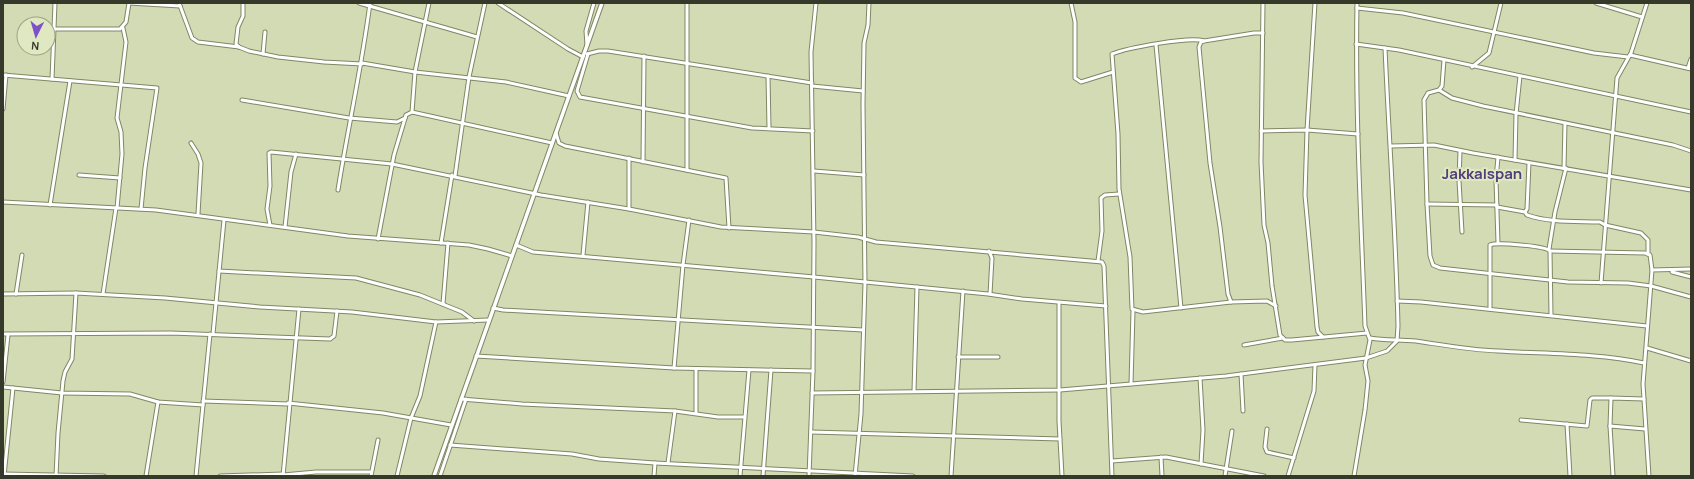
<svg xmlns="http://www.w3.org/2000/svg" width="1694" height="479" font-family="Manrope,sans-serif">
	<rect width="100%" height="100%" fill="#d3dbb5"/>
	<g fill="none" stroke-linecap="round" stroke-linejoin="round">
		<!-- minor casing -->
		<g stroke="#808664" stroke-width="5">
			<g id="minor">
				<polyline points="129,3 180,6"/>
				<polyline points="179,3 192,38 198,42 239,47 249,51 278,57 324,62 362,64"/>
				<polyline points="359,3 477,37"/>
				<polyline points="498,3 568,49 583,57"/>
				<polyline points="687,3 687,170"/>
				<polyline points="1071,3 1075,22 1075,78 1081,82 1113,72"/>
				<polyline points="1263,3 1261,162 1264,225 1268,243 1272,286 1280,335 1285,340 1292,340 1367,333"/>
				<polyline points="1315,3 1307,130 1305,195 1317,327 1318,332 1323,337"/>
				<polyline points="1596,3 1642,17"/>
				<polyline points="1357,8 1403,13 1594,53 1628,57"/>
				<polyline points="54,29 120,29 126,22 129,3"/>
				<path d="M1263,33H1254L1204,41C1190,36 1127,48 1112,54L1118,134L1119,189L1130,257L1132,309L1143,312L1231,302L1267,301L1276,306"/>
				<polyline points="1204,41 1201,42 1199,47 1210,163 1220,227 1228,294 1231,302"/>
				<polyline points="1356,44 1399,50 1691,112"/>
				<polyline points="587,45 586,31 594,3"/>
				<polyline points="1156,45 1181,308"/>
				<polyline points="239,47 236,44 238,27 243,16 243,3"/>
				<polyline points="263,54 265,32"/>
				<polyline points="587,54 599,51 608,51 812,83"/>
				<polyline points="588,54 577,91 580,97 752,128 813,131"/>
				<polyline points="1630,55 1691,69"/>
				<polyline points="1444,60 1442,86 1439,90 1428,93 1424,100 1427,204 1430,256 1433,265 1440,268 1568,282 1628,283 1651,286 1691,297"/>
				<polyline points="362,63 415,72 506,82 569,96"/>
				<polyline points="1472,67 1489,53 1501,3"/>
				<polyline points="1688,68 1691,59"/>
				<polyline points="3,75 157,88 145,168 141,209"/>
				<polyline points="768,76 769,128"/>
				<polyline points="52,79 55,3"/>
				<polyline points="812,86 863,91"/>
				<polyline points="1439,90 1452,98 1483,106 1673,145 1691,151"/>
				<polyline points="242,100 349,118 397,122 405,118"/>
				<polyline points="3,109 6,75"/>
				<polyline points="412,112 415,72 429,3"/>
				<polyline points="1261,131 1307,130 1358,134"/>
				<polyline points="556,133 559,143 565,146 726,178 729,228"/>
				<polyline points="191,143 198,154 201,163 198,214"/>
				<polyline points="1391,146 1434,145 1473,153 1691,190"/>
				<polyline points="1460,151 1459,181 1462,232"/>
				<polyline points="1515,160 1516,114 1520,76"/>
				<polyline points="643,162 644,56"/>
				<polyline points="1564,168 1565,123"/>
				<polyline points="814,171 864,175"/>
				<polyline points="79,175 120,178"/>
				<polyline points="455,176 469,77 485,3"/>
				<path d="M338,190C348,127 362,66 370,3"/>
				<polyline points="3,202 156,210 348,236 469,245 488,249 512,256"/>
				<polyline points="1427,204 1497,205"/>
				<polyline points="50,205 70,81"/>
				<path d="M1497,207L1525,212L1527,215C1550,223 1576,221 1600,222L1605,225L1641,233L1648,240V254"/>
				<polyline points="117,208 122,154 121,132 117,118 126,42 123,28"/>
				<polyline points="629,209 629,158"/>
				<polyline points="1525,212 1527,209 1529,163"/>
				<polyline points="270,225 267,209 270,186 269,153 271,152 392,164 541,195 629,209 721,227 814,232 858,237 876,242 1102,262 1104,266 1112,476"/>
				<polyline points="285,227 291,172 296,154"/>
				<polyline points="378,239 394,155 406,115 412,112 552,143"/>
				<polyline points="441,243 452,175"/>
				<polyline points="1498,243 1496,180 1498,157"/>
				<polyline points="516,245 533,252 814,277 988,294 1022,299 1106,306"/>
				<polyline points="1549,249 1555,212 1566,168"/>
				<polyline points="989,251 992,258 990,294"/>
				<polyline points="1550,251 1645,253 1650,255 1652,270"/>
				<polyline points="583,255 588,202"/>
				<polyline points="1098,261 1102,231 1101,198 1105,195 1119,194"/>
				<polyline points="219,271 356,278 420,295 462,312 474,321"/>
				<polyline points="1672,272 1691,277"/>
				<polyline points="1601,283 1617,78 1631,53 1647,3"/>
				<polyline points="3,294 76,293 165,298 260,307 352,312 436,322 488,320"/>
				<polyline points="16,294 22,255"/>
				<polyline points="103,294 116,208"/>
				<polyline points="1397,301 1421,302 1647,326"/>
				<polyline points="1059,303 1059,421 1062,476"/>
				<polyline points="443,304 448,243"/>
				<polyline points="493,308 503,310 863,330"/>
				<path d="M1490,309V245C1497,242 1545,246 1550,251L1551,315"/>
				<polyline points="3,334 171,333 330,339 334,336 337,311"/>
				<polyline points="213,334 224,220"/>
				<path d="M1370,338C1386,341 1400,339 1416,341C1443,345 1470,350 1498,351C1546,354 1597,353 1644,363"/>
				<polyline points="1244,345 1283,338"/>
				<polyline points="1647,348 1691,361"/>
				<polyline points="476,356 674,368 813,371"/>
				<polyline points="958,357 998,357"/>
				<polyline points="674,368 683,265 689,220"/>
				<polyline points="696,369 696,413"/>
				<polyline points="1241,374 1243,411"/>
				<polyline points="1200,378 1203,430 1201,464"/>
				<polyline points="3,382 8,335"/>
				<polyline points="1131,384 1133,311"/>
				<polyline points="3,387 62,393 130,394 158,402 203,405"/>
				<polyline points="914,391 917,287"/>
				<path d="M812,393L1060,390L1226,376L1366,358L1387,351L1397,341L1398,326C1396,233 1389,141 1385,48"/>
				<polyline points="461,399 522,404 675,411 718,417 744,417"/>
				<polyline points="203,401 288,404"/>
				<polyline points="288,403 383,413 451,425"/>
				<polyline points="1521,420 1587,426 1590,400 1592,398 1611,398"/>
				<polyline points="1567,424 1570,476"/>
				<polyline points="1610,426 1611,398 1644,399"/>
				<polyline points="1267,429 1265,447 1267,452 1294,458"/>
				<polyline points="811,432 1060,439"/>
				<polyline points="450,445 572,454 599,459 655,463 913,476"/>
				<polyline points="1161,457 1162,476"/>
				<polyline points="1112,461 1166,457 1264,476"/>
				<polyline points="668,463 675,411"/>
				<polyline points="3,474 104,476"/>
				<polyline points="283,475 316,472 371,472"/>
				<polyline points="4,476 13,388"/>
				<polyline points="56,476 58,433 63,381 65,372 72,359 76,293"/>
				<polyline points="146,476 158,402"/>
				<polyline points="196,476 210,334"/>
				<polyline points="220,476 283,474"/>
				<polyline points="283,476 299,309"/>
				<polyline points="371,476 378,440"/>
				<polyline points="397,476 411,418 420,396 436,322"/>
				<polyline points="440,476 466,399"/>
				<polyline points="654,476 655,463"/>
				<polyline points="740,476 749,370"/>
				<polyline points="763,476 771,370"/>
				<polyline points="809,476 813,371 814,242 811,52 816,3"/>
				<polyline points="855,476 861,414 865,283 863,104 864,43 868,25 869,3"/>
				<polyline points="951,476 963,291"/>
				<polyline points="1225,476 1232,431"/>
				<polyline points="1288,476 1314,391 1315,365"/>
				<path d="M1354,476L1365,410L1368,381L1365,365L1370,340L1365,326C1361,218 1355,111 1357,3"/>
				<polyline points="1613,476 1610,426 1645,429"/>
				<polyline points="1649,476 1643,384 1652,270 1691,269"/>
			</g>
		</g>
		<!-- tertiary casing -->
		<g stroke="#808664" stroke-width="5.5">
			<polyline id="tertiary" points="434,476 602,3"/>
		</g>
		<!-- minor -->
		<use href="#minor" stroke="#fff" stroke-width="3"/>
		<!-- tertiary -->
		<use href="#tertiary" stroke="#fff" stroke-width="3.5"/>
	</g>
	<g text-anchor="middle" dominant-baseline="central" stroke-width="4" stroke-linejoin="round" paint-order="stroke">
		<!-- district labels -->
		<g font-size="15" font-weight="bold" fill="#523e7b" stroke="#e0e8c2">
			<text x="1482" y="173">Jakkalspan</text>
		</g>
	</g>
	<!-- border -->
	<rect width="1694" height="479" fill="none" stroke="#36392a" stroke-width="8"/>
	<!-- north arrow -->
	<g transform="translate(36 36) rotate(185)"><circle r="19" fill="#e0e8c2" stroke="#9ca285"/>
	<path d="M0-3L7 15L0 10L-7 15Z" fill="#7c51ca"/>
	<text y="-6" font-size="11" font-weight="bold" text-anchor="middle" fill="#36392a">N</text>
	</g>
</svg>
